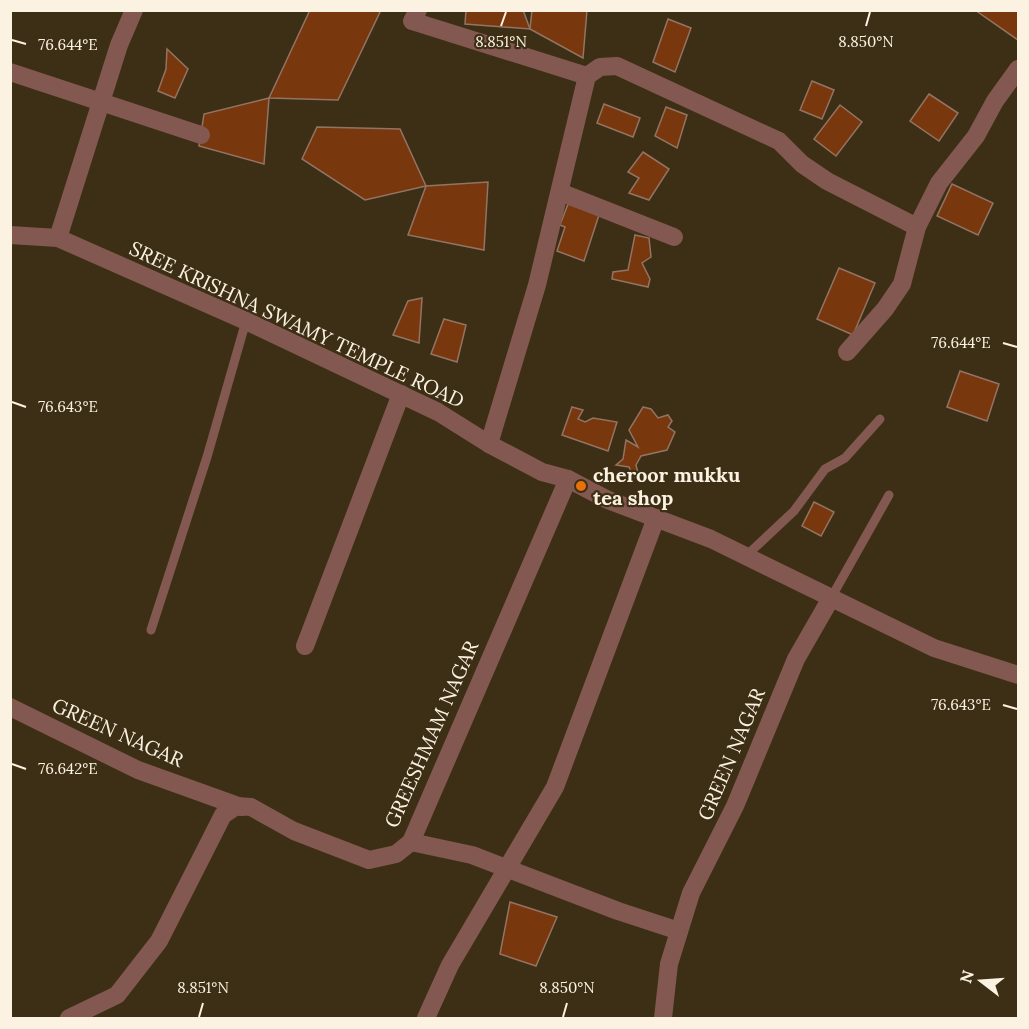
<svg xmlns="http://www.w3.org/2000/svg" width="1029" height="1029" font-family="Lora,serif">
	<rect width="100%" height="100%" fill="#3d2f15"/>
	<!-- building -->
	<g fill="#78370d" stroke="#937464" stroke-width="1.5">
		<polygon points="310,10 381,10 338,100 269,98"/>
		<polygon points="466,10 523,10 530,29 465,24"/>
		<polygon points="532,10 587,10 583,58 530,29"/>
		<polygon points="975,10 1018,10 1018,40"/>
		<polygon points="668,19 691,28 675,72 653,62"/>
		<polygon points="167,49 188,69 175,98 158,91 166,69"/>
		<polygon points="812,81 834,90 822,119 800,110"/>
		<polygon points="929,94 958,113 939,141 910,121"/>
		<polygon points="269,98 264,164 199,146 204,114"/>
		<polygon points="604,104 640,118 633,137 597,123"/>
		<polygon points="840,105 862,122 836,156 814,139"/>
		<polygon points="666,107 687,115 677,148 655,136"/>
		<polygon points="317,127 400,129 426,186 365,200 302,159"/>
		<polygon points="643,152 669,169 649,200 629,193 639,178 628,172"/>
		<polygon points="488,182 484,250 408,235 426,186"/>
		<polygon points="952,184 993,203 978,235 937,216"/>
		<polygon points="568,204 599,215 584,261 557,251 565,227 560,225"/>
		<polygon points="635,235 649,238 651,257 642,263 650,279 648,287 612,279 613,272 628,270"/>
		<polygon points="839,268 875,283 853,335 817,319"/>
		<polygon points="422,298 419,343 393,335 408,301"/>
		<polygon points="444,319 466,325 457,362 431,354"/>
		<polygon points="960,371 999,384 987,421 947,407"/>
		<polygon points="572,407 583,410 578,419 585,422 593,418 617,422 608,451 562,435"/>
		<polygon points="643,407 651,409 658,418 668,415 672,421 668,427 675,432 667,450 641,456 636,465 640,481 633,476 629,467 616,465 623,459 626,440 638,447 629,430"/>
		<polygon points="814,502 834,512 821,536 802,526"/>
		<polygon points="510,902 557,917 536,966 500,954"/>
	</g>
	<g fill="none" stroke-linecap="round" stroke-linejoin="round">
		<!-- lane -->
		<g stroke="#835850" stroke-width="9">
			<polyline points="746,556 794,511 825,469 845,458 880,419"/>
			<polyline points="831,598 889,495"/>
			<polyline points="151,630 207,457 246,321"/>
		</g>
		<!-- street -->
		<g stroke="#835850" stroke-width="18">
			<polyline points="418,10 412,21 587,76"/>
			<polyline points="10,72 201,135"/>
			<polyline points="560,192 674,237"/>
			<polyline points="10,235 58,238 246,321 438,412 489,444 542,472 568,479 608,500 711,539 934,648 1018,675"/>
			<polyline points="58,238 119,45 134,10"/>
			<polyline points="847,352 885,309 902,284 917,227 939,183 976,136 995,101 1018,69"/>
			<polyline points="489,444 537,285 587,76 600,67 617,66 779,141 802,164 827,181 917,227"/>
			<polyline points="305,646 401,394"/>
			<polyline points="10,707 138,770 241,807"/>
			<polyline points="411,842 472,855 618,911 679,931"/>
			<polyline points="69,1018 117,995 159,941 223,815 236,806 251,807 294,831 369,860 396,854 411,842 568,479"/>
			<polyline points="426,1018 450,965 555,787 656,518"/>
			<polyline points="663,1018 669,964 691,893 735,806 796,659 831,598"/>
		</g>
	</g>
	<!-- ticks -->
	<path fill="none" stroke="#fbf2e2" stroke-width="2" d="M501,26L506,12M866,26L870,12M12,40L26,44M1003,343L1017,347M12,402L26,407M1003,705L1017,709M12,764L26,769M199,1017L203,1003M563,1017L567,1003"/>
	<!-- markers -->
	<circle fill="#e8710a" stroke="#3d2f15" stroke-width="2" cx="581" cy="486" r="6"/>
	<g text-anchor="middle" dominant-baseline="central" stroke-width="4.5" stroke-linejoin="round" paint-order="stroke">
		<!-- street labels -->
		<g font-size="20" fill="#fbf2e2" stroke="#3d2f15">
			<text transform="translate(297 324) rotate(25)">SREE KRISHNA SWAMY TEMPLE ROAD</text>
			<text transform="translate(118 732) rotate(24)">GREEN NAGAR</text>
			<text transform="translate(431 734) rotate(-66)">GREESHMAM NAGAR</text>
			<text transform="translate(731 754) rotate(-67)">GREEN NAGAR</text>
		</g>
		<!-- poi labels -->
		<g font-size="20" font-weight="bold" fill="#fbf2e2" stroke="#3d2f15" text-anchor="start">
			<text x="593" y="474">cheroor mukku<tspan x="593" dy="23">tea shop</tspan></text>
		</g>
	</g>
	<g font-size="15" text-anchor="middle" fill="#fbf2e2" stroke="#3d2f15" stroke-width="4.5" stroke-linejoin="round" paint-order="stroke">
		<text x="501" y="47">8.851°N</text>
		<text x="866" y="47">8.850°N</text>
		<text x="68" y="50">76.644°E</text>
		<text x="961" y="348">76.644°E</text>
		<text x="68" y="412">76.643°E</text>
		<text x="961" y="710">76.643°E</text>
		<text x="68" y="774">76.642°E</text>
		<text x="203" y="993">8.851°N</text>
		<text x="567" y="993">8.850°N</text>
	</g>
	<!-- border -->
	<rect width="1029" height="1029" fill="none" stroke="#fbf2e2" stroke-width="24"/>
	<!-- north arrow -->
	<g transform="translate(981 981) rotate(287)" stroke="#3d2f15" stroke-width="4.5" paint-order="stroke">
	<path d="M0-4.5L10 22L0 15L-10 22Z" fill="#fbf2e2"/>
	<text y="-9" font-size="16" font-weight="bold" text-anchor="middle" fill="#fbf2e2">N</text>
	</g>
</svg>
